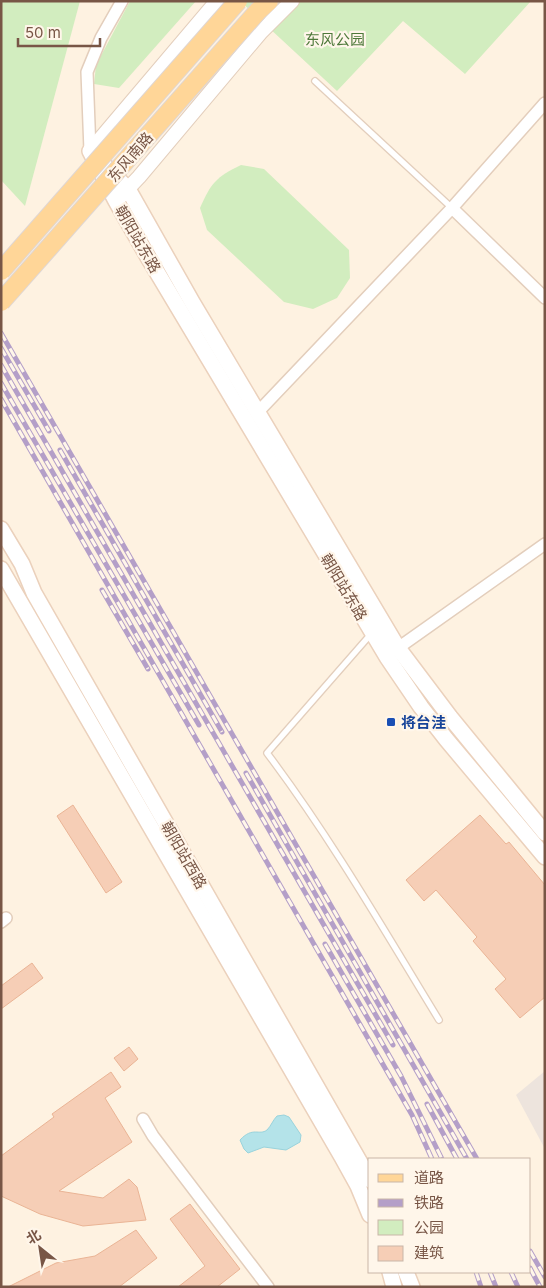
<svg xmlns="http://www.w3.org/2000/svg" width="546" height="1288" font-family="Inter,'Noto Sans SC',sans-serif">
	<rect width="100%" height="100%" fill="#fef2e1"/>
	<!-- industrial -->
	<polygon fill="#ede4dd" points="545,1071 545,1149 516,1095"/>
	<!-- green -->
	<g fill="#d2edbf">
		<polygon points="1,1 80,1 25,206 1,180"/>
		<polygon points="130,1 196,1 119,88 94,84 96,65"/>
		<polygon points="240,1 531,1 465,74 403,21 337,91"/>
		<path d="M241,165L264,169L349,250L350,278L337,298L313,309L284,302L207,230L200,208C211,183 216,177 241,165Z"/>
	</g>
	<!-- water -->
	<path fill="#b4e3e9" stroke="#99d3dc" d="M284,1115L289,1117L301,1135L300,1142L286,1150L264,1147L248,1153L244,1149L240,1140C253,1126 259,1136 267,1130C271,1126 273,1120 277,1116Z"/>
	<!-- building -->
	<g fill="#f6ceb6" stroke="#eab495">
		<polygon points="73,805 122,882 106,893 57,816"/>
		<polygon points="480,815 506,844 509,842 545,885 545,997 520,1018 495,989 506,979 473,941 477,937 436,890 424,901 406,880"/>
		<polygon points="32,963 43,978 1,1009 1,986"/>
		<polygon points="129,1047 138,1059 124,1071 114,1058"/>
		<polygon points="111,1072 121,1087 105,1098 132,1142 59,1191 103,1198 129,1179 137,1187 146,1220 83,1226 40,1214 1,1196 1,1156 54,1117 52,1114"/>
		<polygon points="190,1204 240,1269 217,1287 178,1287 205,1266 170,1219"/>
		<polygon points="136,1230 157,1258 119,1287 8,1287 56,1263 95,1256"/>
	</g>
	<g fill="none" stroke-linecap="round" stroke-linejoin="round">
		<!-- service casing -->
		<g stroke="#e3cebc" stroke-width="8">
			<g id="service">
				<polyline points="315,81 452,208"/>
				<path d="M371,634L267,753C331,838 384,930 439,1020"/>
			</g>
		</g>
		<!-- minor casing -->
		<g stroke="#e3cebc" stroke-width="14">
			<g id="minor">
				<polyline points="90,151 87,72 101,38 122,1"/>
				<polyline points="452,208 545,298"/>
				<polyline points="257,413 452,208 545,103"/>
				<polyline points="398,648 545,544"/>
				<polyline points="1,922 6,918"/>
				<polyline points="143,1119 153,1136 268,1287"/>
			</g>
		</g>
		<!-- tertiary casing -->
		<g stroke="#e3cebc" stroke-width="16">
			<g id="tertiary">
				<polyline points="90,151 217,1"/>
				<polyline points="120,197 139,177 261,32 292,1"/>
			</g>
		</g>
		<!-- secondary casing -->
		<g stroke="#ebd1bc" stroke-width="18">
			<g id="secondary">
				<polyline points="90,151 116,201 148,257 387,657 421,707 446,739 545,857"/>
				<polyline points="105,166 128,189 192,302 398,648 450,717 545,833"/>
				<polyline points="1,529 22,564 34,593 370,1180"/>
				<polyline points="1,569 342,1157 358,1186 370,1215"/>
				<polyline points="390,1272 394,1287"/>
				<polyline points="406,1272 412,1287"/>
			</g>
		</g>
		<!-- primary casing -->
		<g stroke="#dfd6d3" stroke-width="20">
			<polyline id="primary" points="258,11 269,1"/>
		</g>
		<!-- service -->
		<use href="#service" stroke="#fff" stroke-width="5.5"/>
		<!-- minor -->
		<use href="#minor" stroke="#fff" stroke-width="11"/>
		<!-- tertiary -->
		<use href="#tertiary" stroke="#fff" stroke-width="14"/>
		<!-- secondary -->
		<use href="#secondary" stroke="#fff" stroke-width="15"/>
		<!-- primary -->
		<use href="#primary" stroke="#ffd698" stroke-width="18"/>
		<!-- rail casing -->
		<g stroke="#b49fc8" stroke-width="5">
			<g id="rail">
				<polyline points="1,333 477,1159"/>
				<polyline points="1,348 49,431"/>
				<polyline points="1,365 393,1045"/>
				<polyline points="1,383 199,725"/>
				<polyline points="1,399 412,1115 432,1159"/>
				<polyline points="60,450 222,732"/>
				<polyline points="102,590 148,669"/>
				<polyline points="246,773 467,1159"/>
				<polyline points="325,944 401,1076 442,1159"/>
				<polyline points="427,1104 457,1159"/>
				<polyline points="530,1251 545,1277"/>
				<polyline points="530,1268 540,1287"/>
				<polyline points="476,1272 481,1287"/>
				<polyline points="490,1272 496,1287"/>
				<polyline points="511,1272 518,1287"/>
			</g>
		</g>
		<!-- rail -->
		<use href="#rail" stroke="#fff6ea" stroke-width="3" stroke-dasharray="9" stroke-linecap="butt"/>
		<!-- primary-bridge casing -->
		<g stroke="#dfd6d3" stroke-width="20" stroke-linecap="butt">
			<g id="primary-bridge">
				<polyline points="1,271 238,1"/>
				<polyline points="1,302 258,11"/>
			</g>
		</g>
		<!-- primary-bridge -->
		<use href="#primary-bridge" stroke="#ffd698" stroke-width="18"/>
	</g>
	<!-- markers -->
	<rect fill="#1a4fb4" stroke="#fff6ea" stroke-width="2" x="386" y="717" width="10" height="10" rx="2.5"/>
	<g text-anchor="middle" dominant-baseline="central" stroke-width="4.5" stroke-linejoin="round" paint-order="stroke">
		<!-- park labels -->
		<g font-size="15" fill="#4e793a" stroke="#fff6ea">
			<text x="335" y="39">东风公园</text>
		</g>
		<!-- street labels -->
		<g font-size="15" fill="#785646" stroke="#fff6ea">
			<text transform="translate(130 157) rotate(-49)">东风南路</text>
			<text transform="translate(138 239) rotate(60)">朝阳站东路</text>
			<text transform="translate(344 587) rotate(59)">朝阳站东路</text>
			<text transform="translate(184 855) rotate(60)">朝阳站西路</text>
		</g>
		<!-- transit labels -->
		<g font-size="15" font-weight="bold" fill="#164399" stroke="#fff6ea" text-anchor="start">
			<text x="401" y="722">将台洼</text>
		</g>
	</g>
	<!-- border -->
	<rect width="546" height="1288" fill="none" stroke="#785646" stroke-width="5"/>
	<!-- legend -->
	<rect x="368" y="1158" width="162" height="115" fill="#fff6ea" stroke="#c9b6a8"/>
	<rect x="378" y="1174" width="25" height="8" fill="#ffd698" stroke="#c9b6a8"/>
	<text x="414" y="1183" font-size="15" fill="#785646">道路</text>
	<rect x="378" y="1199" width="25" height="8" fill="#b49fc8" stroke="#c9b6a8"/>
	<text x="414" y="1208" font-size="15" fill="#785646">铁路</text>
	<rect x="378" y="1220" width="25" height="15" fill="#d2edbf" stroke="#c9b6a8"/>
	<text x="414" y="1233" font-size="15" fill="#785646">公园</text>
	<rect x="378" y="1246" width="25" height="15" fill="#f6ceb6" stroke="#c9b6a8"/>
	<text x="414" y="1258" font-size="15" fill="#785646">建筑</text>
	<!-- north arrow -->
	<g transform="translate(40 1248) rotate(330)" stroke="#fff6ea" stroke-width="4" paint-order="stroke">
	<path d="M0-4L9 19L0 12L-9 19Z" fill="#785646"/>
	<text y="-8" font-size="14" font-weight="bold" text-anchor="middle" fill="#785646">北</text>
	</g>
	<!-- scale -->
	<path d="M18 38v8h82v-8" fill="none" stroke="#785646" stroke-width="2.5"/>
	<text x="25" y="38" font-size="15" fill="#785646" stroke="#fff6ea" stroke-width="4" paint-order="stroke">50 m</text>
</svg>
